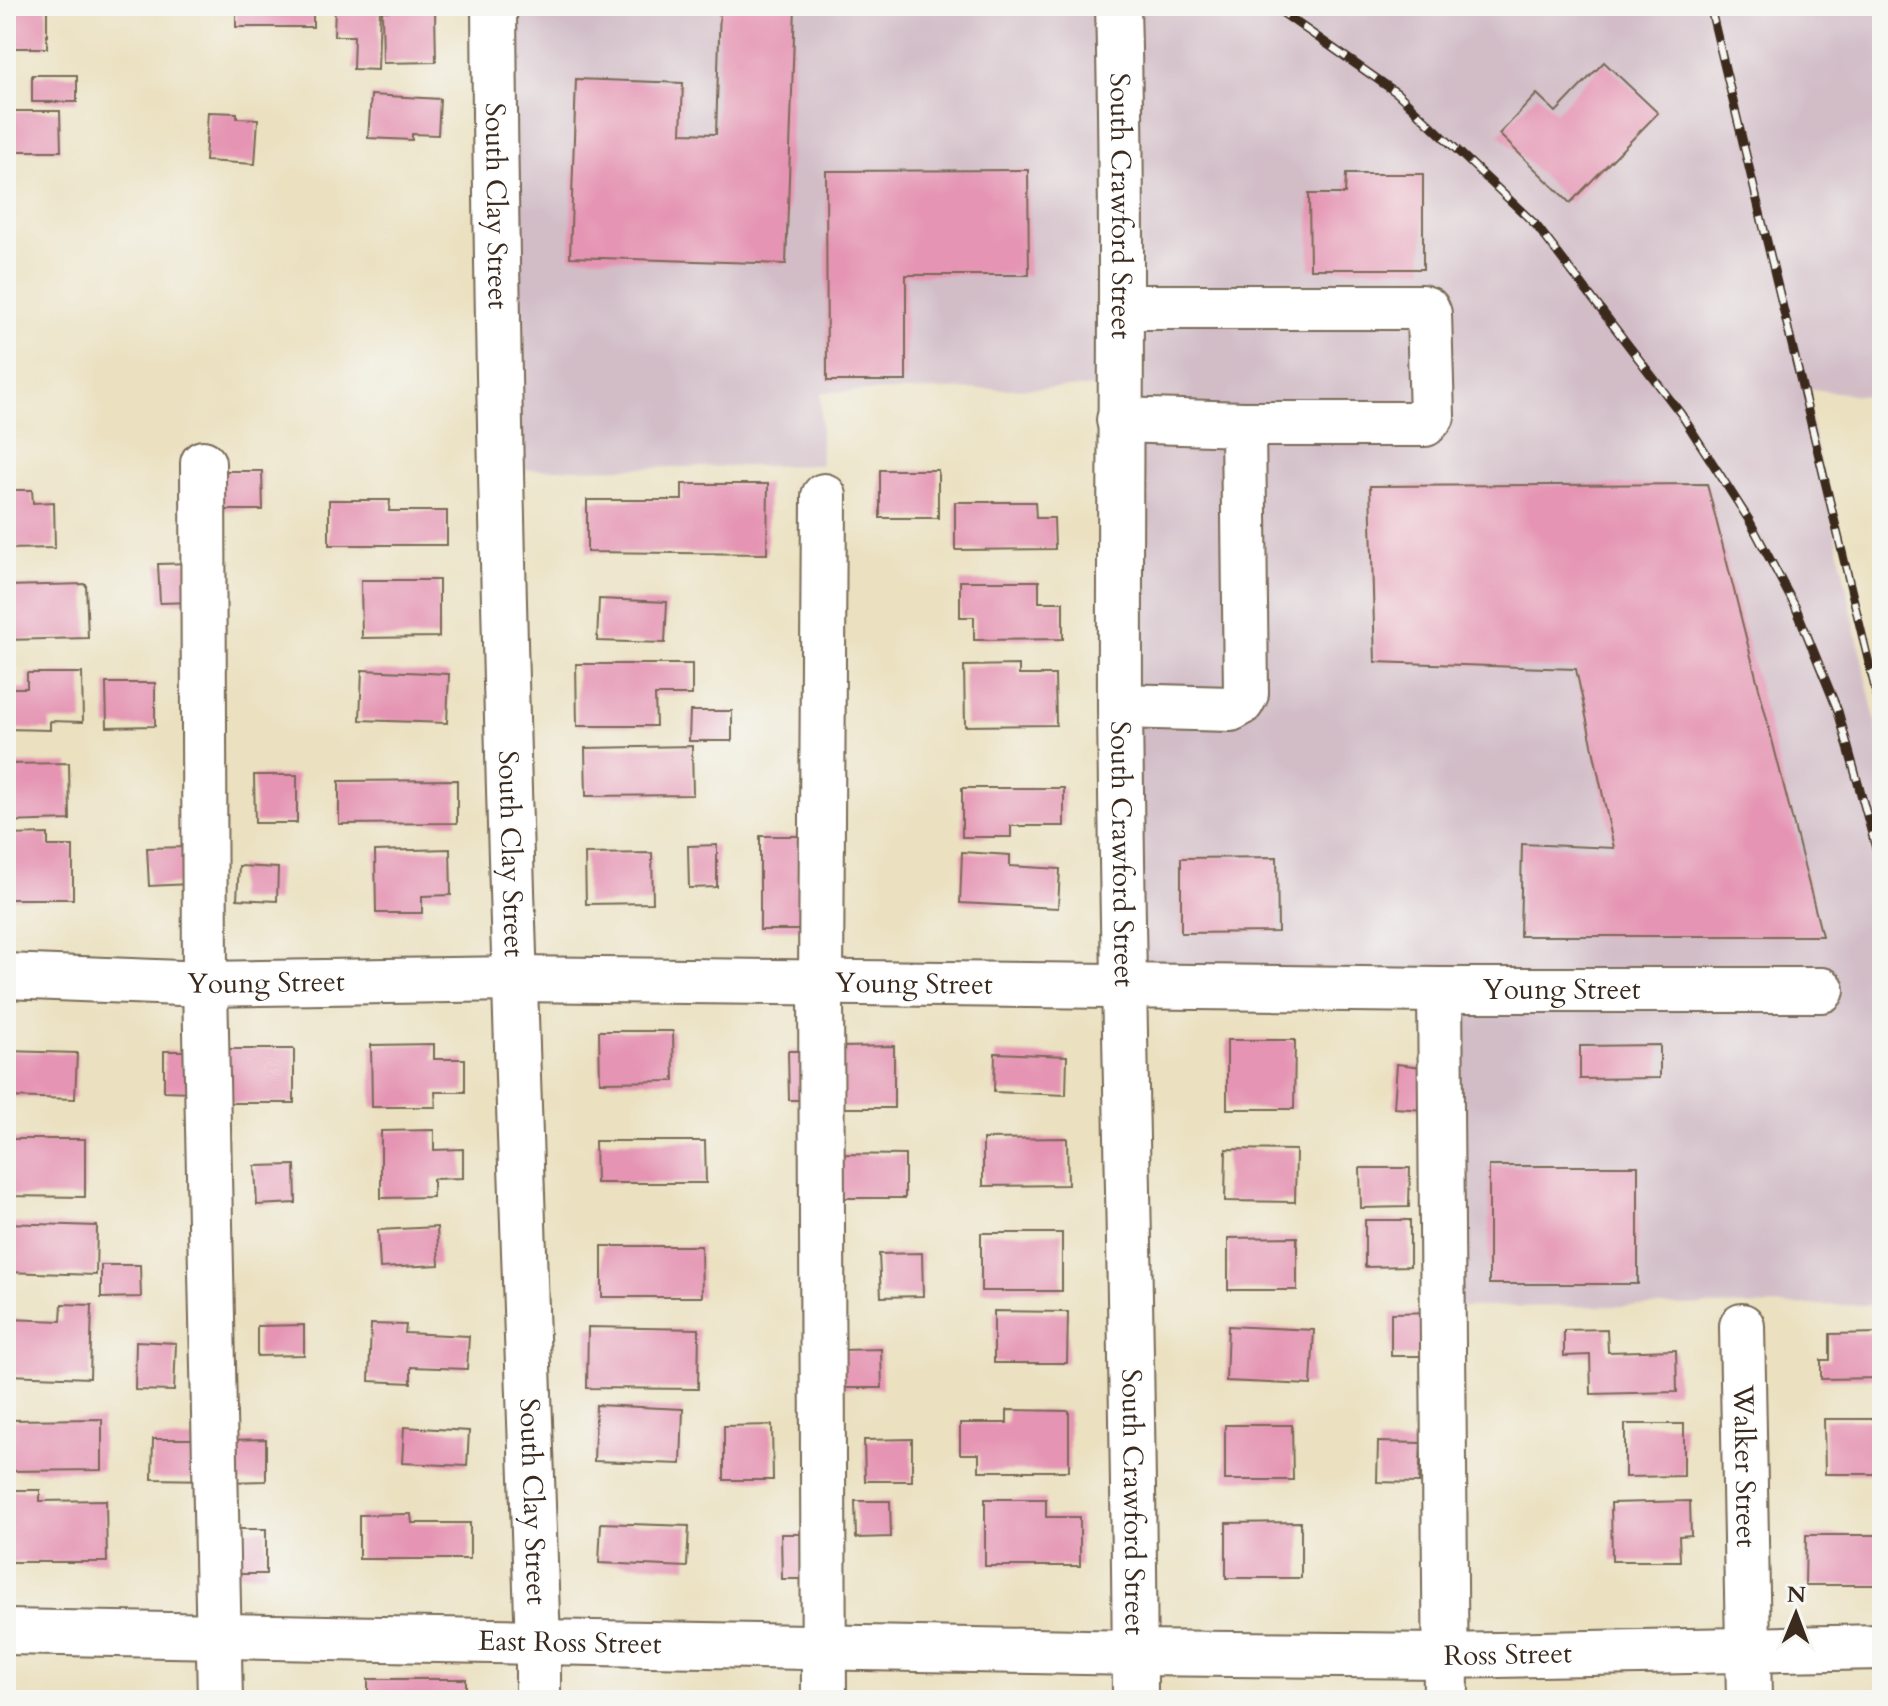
<svg xmlns="http://www.w3.org/2000/svg" width="1888" height="1706" font-family="Cardo,serif">
	<rect width="100%" height="100%" fill="#f6f6f2"/>
	<filter id="ink" filterUnits="userSpaceOnUse"><feTurbulence type="fractalNoise" baseFrequency=".0125" numOctaves="2"/><feDisplacementMap in="SourceGraphic" scale="16" xChannelSelector="R" yChannelSelector="G"/><feConvolveMatrix kernelMatrix="1 2 1 2 8 2 1 2 1" color-interpolation-filters="sRGB"/></filter>
	<filter id="wash" filterUnits="userSpaceOnUse"><feTurbulence type="fractalNoise" baseFrequency=".006" numOctaves="4" result="noise"/><feDisplacementMap in="SourceGraphic" scale="32" xChannelSelector="R" yChannelSelector="G"/><feGaussianBlur stdDeviation="1.8" result="paint"/><feColorMatrix in="noise" values="0 0 0 0 0 0 0 0 0 0 0 0 0 0 0 0 0 1.4 0 .05"/><feComposite in="paint" operator="in"/></filter>
	<g filter="url(#wash)">
		<rect width="100%" height="100%" fill="#ebe1c1"/>
		<!-- industrial -->
		<polygon fill="#d2bdc7" points="494,6 1882,6 1882,398 1804,388 1882,753 1882,1305 1443,1307 1440,990 1125,987 1120,387 821,392 821,465 502,470"/>
		<g id="blocks">
			<!-- building -->
			<g fill="#e595b3">
				<rect x="6" y="6" width="41" height="42"/>
				<rect x="236" y="6" width="77" height="21"/>
				<polygon points="335,6 380,6 378,70 353,69 354,36 334,36"/>
				<polygon points="720,6 795,6 786,264 570,257 576,79 683,83 681,133 716,134"/>
				<polygon points="382,11 435,11 436,62 383,63"/>
				<polygon points="1604,62 1658,113 1570,203 1499,134 1537,94 1556,112"/>
				<rect x="32" y="75" width="45" height="27"/>
				<polygon points="371,95 440,99 438,135 412,134 412,140 368,138"/>
				<polygon points="6,111 60,111 61,151 6,151"/>
				<polygon points="208,112 237,113 237,118 258,119 255,164 205,161"/>
				<polygon points="1028,170 1029,275 906,275 906,381 827,381 826,171"/>
				<polygon points="1346,174 1423,174 1423,269 1310,269 1309,194 1345,194"/>
				<rect x="880" y="470" width="58" height="48"/>
				<polygon points="220,471 262,471 263,510 221,510"/>
				<polygon points="682,484 768,484 767,554 587,552 587,500 682,500"/>
				<polygon points="1707,484 1822,936 1520,936 1522,844 1614,848 1576,669 1375,662 1370,486"/>
				<polygon points="6,490 32,490 33,503 54,502 55,548 6,549"/>
				<polygon points="329,500 390,500 389,511 447,511 447,545 329,545"/>
				<polygon points="955,502 1035,502 1036,518 1054,518 1055,549 955,550"/>
				<polygon points="192,563 193,602 160,603 158,564"/>
				<polygon points="361,580 439,580 439,637 362,638"/>
				<polygon points="960,581 1039,581 1039,602 1063,602 1063,639 974,640 974,617 960,617"/>
				<polygon points="86,584 88,638 6,640 6,586"/>
				<polygon points="599,599 667,602 665,643 597,641"/>
				<polygon points="576,664 692,664 692,695 655,695 656,726 577,726"/>
				<polygon points="1019,665 1019,675 1055,675 1056,725 965,726 964,666"/>
				<polygon points="362,670 449,674 447,723 360,720"/>
				<polygon points="27,673 82,673 83,722 50,721 50,730 6,729 6,688 27,688"/>
				<polygon points="106,683 155,683 155,726 107,727"/>
				<polygon points="690,711 732,711 732,741 689,741"/>
				<polygon points="692,746 693,795 586,796 585,748"/>
				<polygon points="69,763 70,820 6,822 6,764"/>
				<polygon points="254,775 297,775 297,823 255,823"/>
				<polygon points="457,780 457,823 339,824 339,781"/>
				<polygon points="962,788 1064,788 1064,826 1011,826 1011,837 962,837"/>
				<polygon points="48,834 48,846 73,846 73,899 6,899 6,835"/>
				<polygon points="760,836 810,836 809,930 760,930"/>
				<polygon points="717,845 717,887 689,888 688,846"/>
				<polygon points="188,847 190,884 149,886 147,848"/>
				<polygon points="450,849 451,895 422,896 422,913 376,913 375,851"/>
				<polygon points="962,852 1010,855 1010,866 1060,869 1058,908 960,903"/>
				<polygon points="652,853 653,903 586,904 585,854"/>
				<polygon points="1277,857 1278,932 1181,933 1181,858"/>
				<polygon points="239,866 278,868 277,901 237,899"/>
				<polygon points="599,1031 673,1031 674,1081 600,1082"/>
				<polygon points="1227,1040 1295,1040 1294,1109 1227,1109"/>
				<polygon points="434,1044 434,1059 465,1059 465,1092 435,1092 436,1107 372,1107 371,1045"/>
				<polygon points="1660,1045 1660,1078 1580,1079 1580,1046"/>
				<polygon points="894,1046 894,1108 843,1108 843,1047"/>
				<rect x="224" y="1049" width="70" height="54"/>
				<polygon points="6,1051 77,1053 75,1099 6,1097"/>
				<polygon points="164,1051 192,1051 192,1092 164,1091"/>
				<polygon points="788,1051 812,1051 813,1100 789,1100"/>
				<polygon points="995,1053 1067,1056 1066,1095 994,1092"/>
				<polygon points="1397,1064 1430,1068 1426,1110 1394,1108"/>
				<polygon points="434,1130 434,1150 463,1149 463,1178 433,1179 433,1197 381,1198 381,1131"/>
				<polygon points="1067,1138 1068,1185 983,1186 983,1139"/>
				<polygon points="6,1139 85,1139 85,1197 6,1196"/>
				<polygon points="595,1141 705,1141 706,1183 596,1183"/>
				<polygon points="1226,1149 1296,1150 1295,1202 1225,1201"/>
				<polygon points="838,1154 905,1155 905,1198 838,1198"/>
				<polygon points="295,1165 296,1203 257,1205 255,1166"/>
				<rect x="1489" y="1166" width="149" height="118"/>
				<polygon points="1360,1168 1410,1168 1409,1207 1361,1208"/>
				<polygon points="1365,1220 1410,1220 1410,1266 1365,1267"/>
				<polygon points="6,1223 97,1226 96,1275 6,1272"/>
				<polygon points="437,1227 439,1265 380,1268 378,1230"/>
				<rect x="981" y="1233" width="81" height="58"/>
				<polygon points="1297,1237 1297,1290 1228,1290 1228,1238"/>
				<polygon points="602,1246 701,1246 702,1297 602,1297"/>
				<polygon points="922,1253 923,1296 881,1297 879,1254"/>
				<polygon points="101,1265 140,1265 141,1297 101,1298"/>
				<polygon points="62,1304 92,1305 90,1378 7,1375 9,1319 61,1321"/>
				<polygon points="994,1311 1068,1312 1067,1363 994,1363"/>
				<polygon points="1437,1312 1437,1356 1391,1356 1391,1313"/>
				<polygon points="371,1324 406,1325 405,1333 469,1336 467,1369 411,1367 411,1383 369,1381"/>
				<polygon points="304,1325 304,1355 257,1356 257,1326"/>
				<polygon points="1228,1326 1314,1330 1311,1385 1226,1381"/>
				<polygon points="588,1327 699,1329 698,1389 587,1388"/>
				<polygon points="1607,1329 1608,1352 1676,1350 1677,1392 1591,1394 1590,1355 1564,1356 1564,1330"/>
				<polygon points="1882,1333 1882,1378 1821,1379 1821,1360 1830,1360 1830,1334"/>
				<polygon points="136,1341 176,1343 174,1391 135,1390"/>
				<polygon points="881,1349 882,1388 843,1388 842,1350"/>
				<polygon points="596,1405 683,1409 681,1464 594,1461"/>
				<polygon points="1007,1410 1069,1411 1069,1471 979,1471 979,1454 960,1454 960,1423 1007,1423"/>
				<polygon points="102,1419 102,1470 6,1471 6,1420"/>
				<polygon points="1824,1419 1882,1419 1882,1474 1825,1474"/>
				<polygon points="1625,1424 1684,1424 1684,1476 1625,1477"/>
				<polygon points="772,1425 773,1480 724,1480 724,1426"/>
				<polygon points="1225,1425 1292,1425 1293,1480 1225,1480"/>
				<polygon points="404,1427 469,1431 467,1466 402,1463"/>
				<polygon points="153,1439 210,1439 211,1480 152,1479"/>
				<polygon points="266,1439 266,1481 229,1482 229,1440"/>
				<polygon points="912,1439 912,1481 865,1481 864,1440"/>
				<polygon points="1378,1442 1421,1443 1419,1483 1377,1482"/>
				<polygon points="6,1490 40,1490 40,1501 106,1500 107,1562 6,1562"/>
				<polygon points="985,1499 1046,1499 1046,1517 1080,1517 1080,1566 985,1566"/>
				<polygon points="855,1501 890,1501 891,1537 856,1538"/>
				<polygon points="1690,1501 1691,1535 1679,1536 1680,1561 1612,1561 1611,1503"/>
				<polygon points="411,1514 412,1523 470,1523 470,1559 359,1559 359,1515"/>
				<polygon points="1301,1522 1301,1578 1226,1578 1226,1523"/>
				<polygon points="601,1523 689,1526 687,1567 599,1563"/>
				<rect x="234" y="1529" width="32" height="45"/>
				<polygon points="781,1534 819,1534 819,1579 782,1579"/>
				<polygon points="1806,1535 1882,1535 1882,1585 1805,1585"/>
				<rect x="368" y="1679" width="98" height="21"/>
				<rect x="174" y="1693" width="30" height="7"/>
			</g>
		</g>
	</g>
	<g filter="url(#ink)">
		<use href="#blocks" fill-opacity="0" stroke="#796a57" stroke-width="2"/>
		<g fill="none" stroke-linecap="round" stroke-linejoin="round">
			<!-- minor casing -->
			<g stroke="#796a57" stroke-width="48">
				<g id="minor">
					<path id="s1" d="M494,6C498,551 518,1097 538,1642V1700"/>
					<path id="s2" d="M1118,6C1124,239 1119,471 1120,704C1123,1036 1134,1368 1135,1700"/>
					<polyline points="1121,307 1421,307 1427,309 1429,314 1432,416 1425,424 1243,424"/>
					<polyline points="1119,420 1243,424 1246,694 1241,703 1231,709 1120,706"/>
					<polyline points="203,463 205,984 220,1700"/>
					<path id="s3" d="M6,976L205,984L514,979L1440,990H1822"/>
					<polyline points="1440,990 1446,1700"/>
					<path id="s4" d="M1742,1326L1749,1700"/>
					<path id="s5" d="M6,1632L1135,1653L1446,1656L1882,1647"/>
					<polyline points="824,1700 821,984 824,496"/>
				</g>
			</g>
			<!-- minor -->
			<use href="#minor" stroke="#fff" stroke-width="44"/>
			<!-- rail casing -->
			<g stroke="#3b2a1e" stroke-width="9">
				<g id="rail">
					<polyline points="1273,6 1397,93 1536,225 1681,414 1749,520 1796,608 1838,711 1882,870"/>
					<polyline points="1710,6 1882,717"/>
				</g>
			</g>
			<!-- rail -->
			<use href="#rail" stroke="#f6f6f2" stroke-width="6" stroke-dasharray="18" stroke-linecap="butt"/>
		</g>
	</g>
	<g text-anchor="middle" dominant-baseline="central" stroke-width="7" stroke-linejoin="round" paint-order="stroke">
		<!-- street labels -->
		<g font-size="28" fill="#3b2a1e" stroke="#f6f6f2">
			<text stroke="none"><textPath href="#s1" startOffset="200">South Clay Street</textPath></text>
			<text stroke="none"><textPath href="#s2" startOffset="200">South Crawford Street</textPath></text>
			<text stroke="none"><textPath href="#s1" startOffset="848">South Clay Street</textPath></text>
			<text stroke="none"><textPath href="#s2" startOffset="848">South Crawford Street</textPath></text>
			<text stroke="none"><textPath href="#s3" startOffset="260">Young Street</textPath></text>
			<text stroke="none"><textPath href="#s3" startOffset="908">Young Street</textPath></text>
			<text stroke="none"><textPath href="#s3" startOffset="1556">Young Street</textPath></text>
			<text stroke="none"><textPath href="#s4" startOffset="140">Walker Street</textPath></text>
			<text stroke="none"><textPath href="#s1" startOffset="1496">South Clay Street</textPath></text>
			<text stroke="none"><textPath href="#s2" startOffset="1496">South Crawford Street</textPath></text>
			<text stroke="none"><textPath href="#s5" startOffset="564">East Ross Street</textPath></text>
			<text stroke="none"><textPath href="#s5" startOffset="1502">Ross Street</textPath></text>
		</g>
	</g>
	<!-- margin -->
	<rect width="1888" height="1706" fill="none" stroke="#f6f6f2" stroke-width="32"/>
	<!-- north arrow -->
	<g transform="translate(1796 1614) rotate(1)" stroke="#f6f6f2" stroke-width="6" paint-order="stroke">
	<path d="M0-6L14 30L0 20L-14 30Z" fill="#3b2a1e"/>
	<text y="-12" font-size="22" font-weight="bold" text-anchor="middle" fill="#3b2a1e">N</text>
	</g>
</svg>
